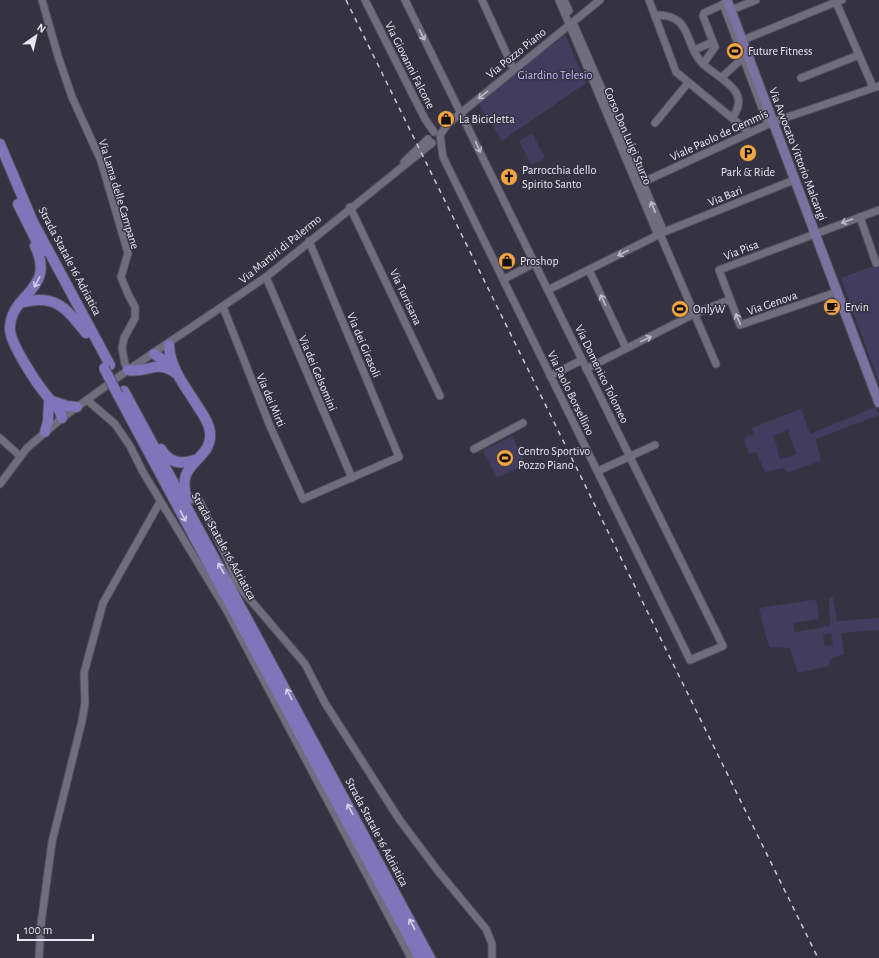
<svg xmlns="http://www.w3.org/2000/svg" width="879" height="958" font-family="'Alegreya Sans',sans-serif">
	<rect width="100%" height="100%" fill="#353342"/>
	<!-- green -->
	<g fill="#423c5f" fill-rule="evenodd">
		<polygon points="565,35 586,83 502,141 478,102"/>
		<polygon points="532,133 545,158 531,165 519,141"/>
		<polygon points="879,264 879,383 841,278"/>
		<path d="M875,407L879,415L816,439L821,461L788,472L784,468L765,472L756,452L749,454L744,439L750,434L751,436L754,435L752,428L801,409L810,434ZM789,429V435L797,454L780,460L775,440L772,436Z"/>
		<polygon points="512,436 526,464 497,478 483,451"/>
		<path d="M833,597L837,621L879,618V630L841,633L844,654L829,660V666L798,673L790,648L770,647C764,634 763,622 759,608ZM829,598L830,626L795,632L793,623L819,619L816,599ZM831,633L833,645L825,646L823,635Z"/>
	</g>
	<g fill="none" stroke-linecap="round" stroke-linejoin="round">
		<!-- minor casing -->
		<g stroke="#52505c" stroke-width="9">
			<g id="minor">
				<polyline points="42,0 58,56 72,97 101,161 128,253 121,277 128,294 135,307 135,318 124,338 122,348 125,364 128,370"/>
				<polyline points="365,0 425,119 434,132"/>
				<polyline points="405,0 723,646 690,660 443,157 440,135 447,125"/>
				<polyline points="482,0 514,70"/>
				<polyline points="559,0 658,235"/>
				<polyline points="564,0 569,11"/>
				<polyline points="649,0 676,72 749,132"/>
				<polyline points="842,0 836,2 873,87"/>
				<polyline points="723,4 768,124"/>
				<polyline points="731,10 756,0"/>
				<path d="M655,15C694,14 683,45 703,64C719,79 753,91 732,118"/>
				<polyline points="574,25 664,232"/>
				<polyline points="743,40 836,2"/>
				<polyline points="694,50 713,42"/>
				<polyline points="703,64 715,47 703,16 704,13 726,3"/>
				<polyline points="722,77 745,56"/>
				<polyline points="801,78 859,55"/>
				<polyline points="655,123 688,83"/>
				<polyline points="445,126 600,0"/>
				<polyline points="404,162 428,139"/>
				<polyline points="637,185 773,122 879,86"/>
				<polyline points="350,207 440,396"/>
				<polyline points="860,217 876,263"/>
				<polyline points="660,234 716,364"/>
				<polyline points="589,270 626,348"/>
				<polyline points="266,277 352,478"/>
				<polyline points="504,279 535,263"/>
				<polyline points="548,290 664,232 794,180"/>
				<polyline points="837,292 740,325 719,270 879,210"/>
				<polyline points="223,307 270,426 303,499 399,457 309,241"/>
				<polyline points="586,369 694,314 729,300"/>
				<polyline points="550,376 582,360"/>
				<polyline points="87,400 115,424 130,446 143,472 227,611 411,958"/>
				<polyline points="0,438 20,456"/>
				<polyline points="474,449 523,423"/>
				<polyline points="598,471 655,445"/>
				<polyline points="0,484 27,448 62,418 128,370 266,277 432,143"/>
				<polyline points="191,500 199,500 228,560 236,583 305,664 325,703 399,819 438,871 486,929 492,944 492,958"/>
				<polyline points="39,958 41,924 52,842 82,721 85,703 84,673 103,603 160,502"/>
			</g>
		</g>
		<!-- major casing -->
		<g stroke="#52505c" stroke-width="11">
			<polyline id="major" points="727,0 879,403"/>
		</g>
		<!-- highway casing -->
		<g stroke="#52505c" stroke-width="12">
			<g id="highway">
				<polyline points="0,144 33,222 110,365"/>
				<polyline points="18,204 42,252"/>
				<path d="M35,246C57,291 9,293 10,330C11,345 37,384 47,396C54,404 60,408 62,418"/>
				<path d="M20,303C55,293 65,307 86,333"/>
				<path d="M169,345C170,369 186,387 198,407C203,414 209,423 210,432C213,462 174,460 187,499"/>
				<polyline points="154,354 173,366"/>
				<path d="M128,370C148,374 155,358 177,374"/>
				<polyline points="124,391 430,958"/>
				<polyline points="118,395 420,958"/>
				<polyline points="52,401 67,406 77,407"/>
				<polyline points="45,432 48,421 49,402"/>
				<path d="M161,449C169,463 181,465 195,460"/>
			</g>
		</g>
		<!-- minor -->
		<use href="#minor" stroke="#6f6d7e" stroke-width="7"/>
		<!-- major -->
		<use href="#major" stroke="#7a72a1" stroke-width="9"/>
		<!-- highway -->
		<use href="#highway" stroke="#8175b9" stroke-width="10"/>
		<!-- rail -->
		<polyline stroke="#cac9d4" stroke-width="1.5" stroke-dasharray="5 5" stroke-linecap="butt" points="346,0 818,958"/>
		<!-- highway-bridge casing -->
		<g stroke="#52505c" stroke-width="12" stroke-linecap="butt">
			<polyline id="highway-bridge" points="104,368 118,395"/>
		</g>
		<!-- highway-bridge -->
		<use href="#highway-bridge" stroke="#8175b9" stroke-width="10"/>
	</g>
	<!-- one-way arrows -->
	<defs><path id="oneway-shaft" d="M-6 0H5M1.5-3L5.5 0L1.5 3" fill="none" stroke-width="1.6" stroke-linecap="round" stroke-linejoin="round"/></defs>
	<g stroke="#bebcc9">
		<use href="#oneway-shaft" transform="translate(422 35) rotate(63)"/>
		<use href="#oneway-shaft" transform="translate(483 95) rotate(141)"/>
		<use href="#oneway-shaft" transform="translate(478 147) rotate(65)"/>
		<use href="#oneway-shaft" transform="translate(653 207) rotate(-113)"/>
		<use href="#oneway-shaft" transform="translate(847 221) rotate(160)"/>
		<use href="#oneway-shaft" transform="translate(623 253) rotate(153)"/>
		<use href="#oneway-shaft" transform="translate(603 300) rotate(-116)"/>
		<use href="#oneway-shaft" transform="translate(738 319) rotate(-114)"/>
		<use href="#oneway-shaft" transform="translate(646 339) rotate(-26)"/>
	</g>
	<g stroke="#d3d0e6">
		<use href="#oneway-shaft" transform="translate(37 282) rotate(118)"/>
		<use href="#oneway-shaft" transform="translate(183 516) rotate(62)"/>
		<use href="#oneway-shaft" transform="translate(221 568) rotate(-119)"/>
		<use href="#oneway-shaft" transform="translate(289 694) rotate(-118)"/>
		<use href="#oneway-shaft" transform="translate(350 809) rotate(-118)"/>
		<use href="#oneway-shaft" transform="translate(412 924) rotate(-118)"/>
	</g>
	<!-- icons -->
	<defs>
		<g id="stadium-disc" transform="scale(0.9)"><circle r="9.5" fill="#f2a540" stroke="#353342"/><path d="M0-5a6.5 5 0 1 0 0 10a6.5 5 0 1 0 0-10ZM-3.5-1.8h7v3.6h-7Z" fill="#111"/></g>
		<g id="shop-disc" transform="scale(0.9)"><circle r="9.5" fill="#f2a540" stroke="#353342"/><path d="M-5-2.5h2.3a2.7 3.5 0 0 1 5.4 0H5L5.5 6h-11ZM-1.5-2.5h3a1.5 2.3 0 0 0-3 0Z" fill="#111"/></g>
		<g id="parking-disc" transform="scale(0.9)"><circle r="9.5" fill="#f2a540" stroke="#353342"/><path d="M-3.5-5.5H1a3.5 3.5 0 0 1 0 7H-1V5.5H-3.5ZM-1-3.4V-.6H.8a1.4 1.4 0 0 0 0-2.8Z" fill="#111"/></g>
		<g id="church-disc" transform="scale(0.9)"><circle r="9.5" fill="#f2a540" stroke="#353342"/><path d="M-1.2-6h2.4v3.5h3.3v2.4h-3.3V6h-2.4V-.1h-3.3v-2.4h3.3Z" fill="#111"/></g>
		<g id="cafe-disc" transform="scale(0.9)"><circle r="9.5" fill="#f2a540" stroke="#353342"/><path d="M-5.5-4.5H6V0H3Q3 3.5 0 3.5H-2.5Q-5.5 3.5-5.5 0ZM3-3.2v2h1.7v-2ZM-6 4.5H4V6H-6Z" fill="#111"/></g>
	</defs>
	<g fill-rule="evenodd">
		<use href="#stadium-disc" x="735" y="51"/>
		<use href="#shop-disc" x="446" y="119"/>
		<use href="#parking-disc" x="748" y="153"/>
		<use href="#church-disc" x="509" y="177"/>
		<use href="#shop-disc" x="507" y="261"/>
		<use href="#cafe-disc" x="832" y="307"/>
		<use href="#stadium-disc" x="680" y="309"/>
		<use href="#stadium-disc" x="505" y="458"/>
	</g>
	<g text-anchor="middle" dominant-baseline="central" stroke-width="3" stroke-linejoin="round" paint-order="stroke">
		<!-- poi labels -->
		<g font-size="12" fill="#e8e7f1" stroke="#353342" text-anchor="start">
			<text x="748" y="51">Future Fitness</text>
			<text x="459" y="119">La Bicicletta</text>
			<text x="522" y="170">Parrocchia dello<tspan x="522" dy="14">Spirito Santo</tspan></text>
			<text x="748" y="172" text-anchor="middle">Park &amp; Ride</text>
			<text x="520" y="261">Proshop</text>
			<text x="845" y="307">Ervin</text>
			<text x="693" y="309">OnlyW</text>
			<text x="518" y="451">Centro Sportivo<tspan x="518" dy="14">Pozzo Piano</tspan></text>
		</g>
		<!-- street labels -->
		<g font-size="12" fill="#e8e7f1" stroke="#353342">
			<text transform="translate(516 53) rotate(-39)">Via Pozzo Piano</text>
			<text transform="translate(410 65) rotate(63)">Via Giovanni Falcone</text>
			<text transform="translate(719 135) rotate(-25)">Viale Paolo de Gemmis</text>
			<text transform="translate(628 136) rotate(67)">Corso Don Luigi Sturzo</text>
			<text transform="translate(798 154) rotate(69)">Via Avvocato Vittorio Malcangi</text>
			<text transform="translate(119 194) rotate(73)">Via Lama delle Campane</text>
			<text transform="translate(725 196) rotate(-22)">Via Bari</text>
			<text transform="translate(280 249) rotate(-39)">Via Martiri di Palermo</text>
			<text transform="translate(741 250) rotate(-21)">Via Pisa</text>
			<text transform="translate(70 261) rotate(62)">Strada Statale 16 Adriatica</text>
			<text transform="translate(406 297) rotate(65)">Via Turrisana</text>
			<text transform="translate(772 303) rotate(-19)">Via Genova</text>
			<text transform="translate(364 345) rotate(67)">Via dei Girasoli</text>
			<text transform="translate(318 373) rotate(67)">Via dei Gelsomini</text>
			<text transform="translate(602 374) rotate(64)">Via Domenico Tolomeo</text>
			<text transform="translate(571 393) rotate(64)">Via Paolo Borsellino</text>
			<text transform="translate(271 400) rotate(67)">Via dei Mirti</text>
			<text transform="translate(224 546) rotate(61)">Strada Statale 16 Adriatica</text>
			<text transform="translate(377 832) rotate(62)">Strada Statale 16 Adriatica</text>
		</g>
		<!-- park labels -->
		<g font-size="12" fill="#c1b7fa" stroke="#353342">
			<text x="555" y="75">Giardino Telesio</text>
		</g>
	</g>
	<!-- north arrow -->
	<g transform="translate(36 36) rotate(34)" stroke="#353342" stroke-width="3" paint-order="stroke">
	<path d="M0-3L7 15L0 10L-7 15Z" fill="#e8e7f1"/>
	<text y="-6" font-size="11" font-weight="bold" text-anchor="middle" fill="#e8e7f1">N</text>
	</g>
	<!-- scale -->
	<path d="M18 934v6h75v-6" fill="none" stroke="#e8e7f1" stroke-width="2"/>
	<text x="24" y="934" font-size="12" fill="#e8e7f1" stroke="#353342" stroke-width="3" paint-order="stroke">100 m</text>
</svg>
